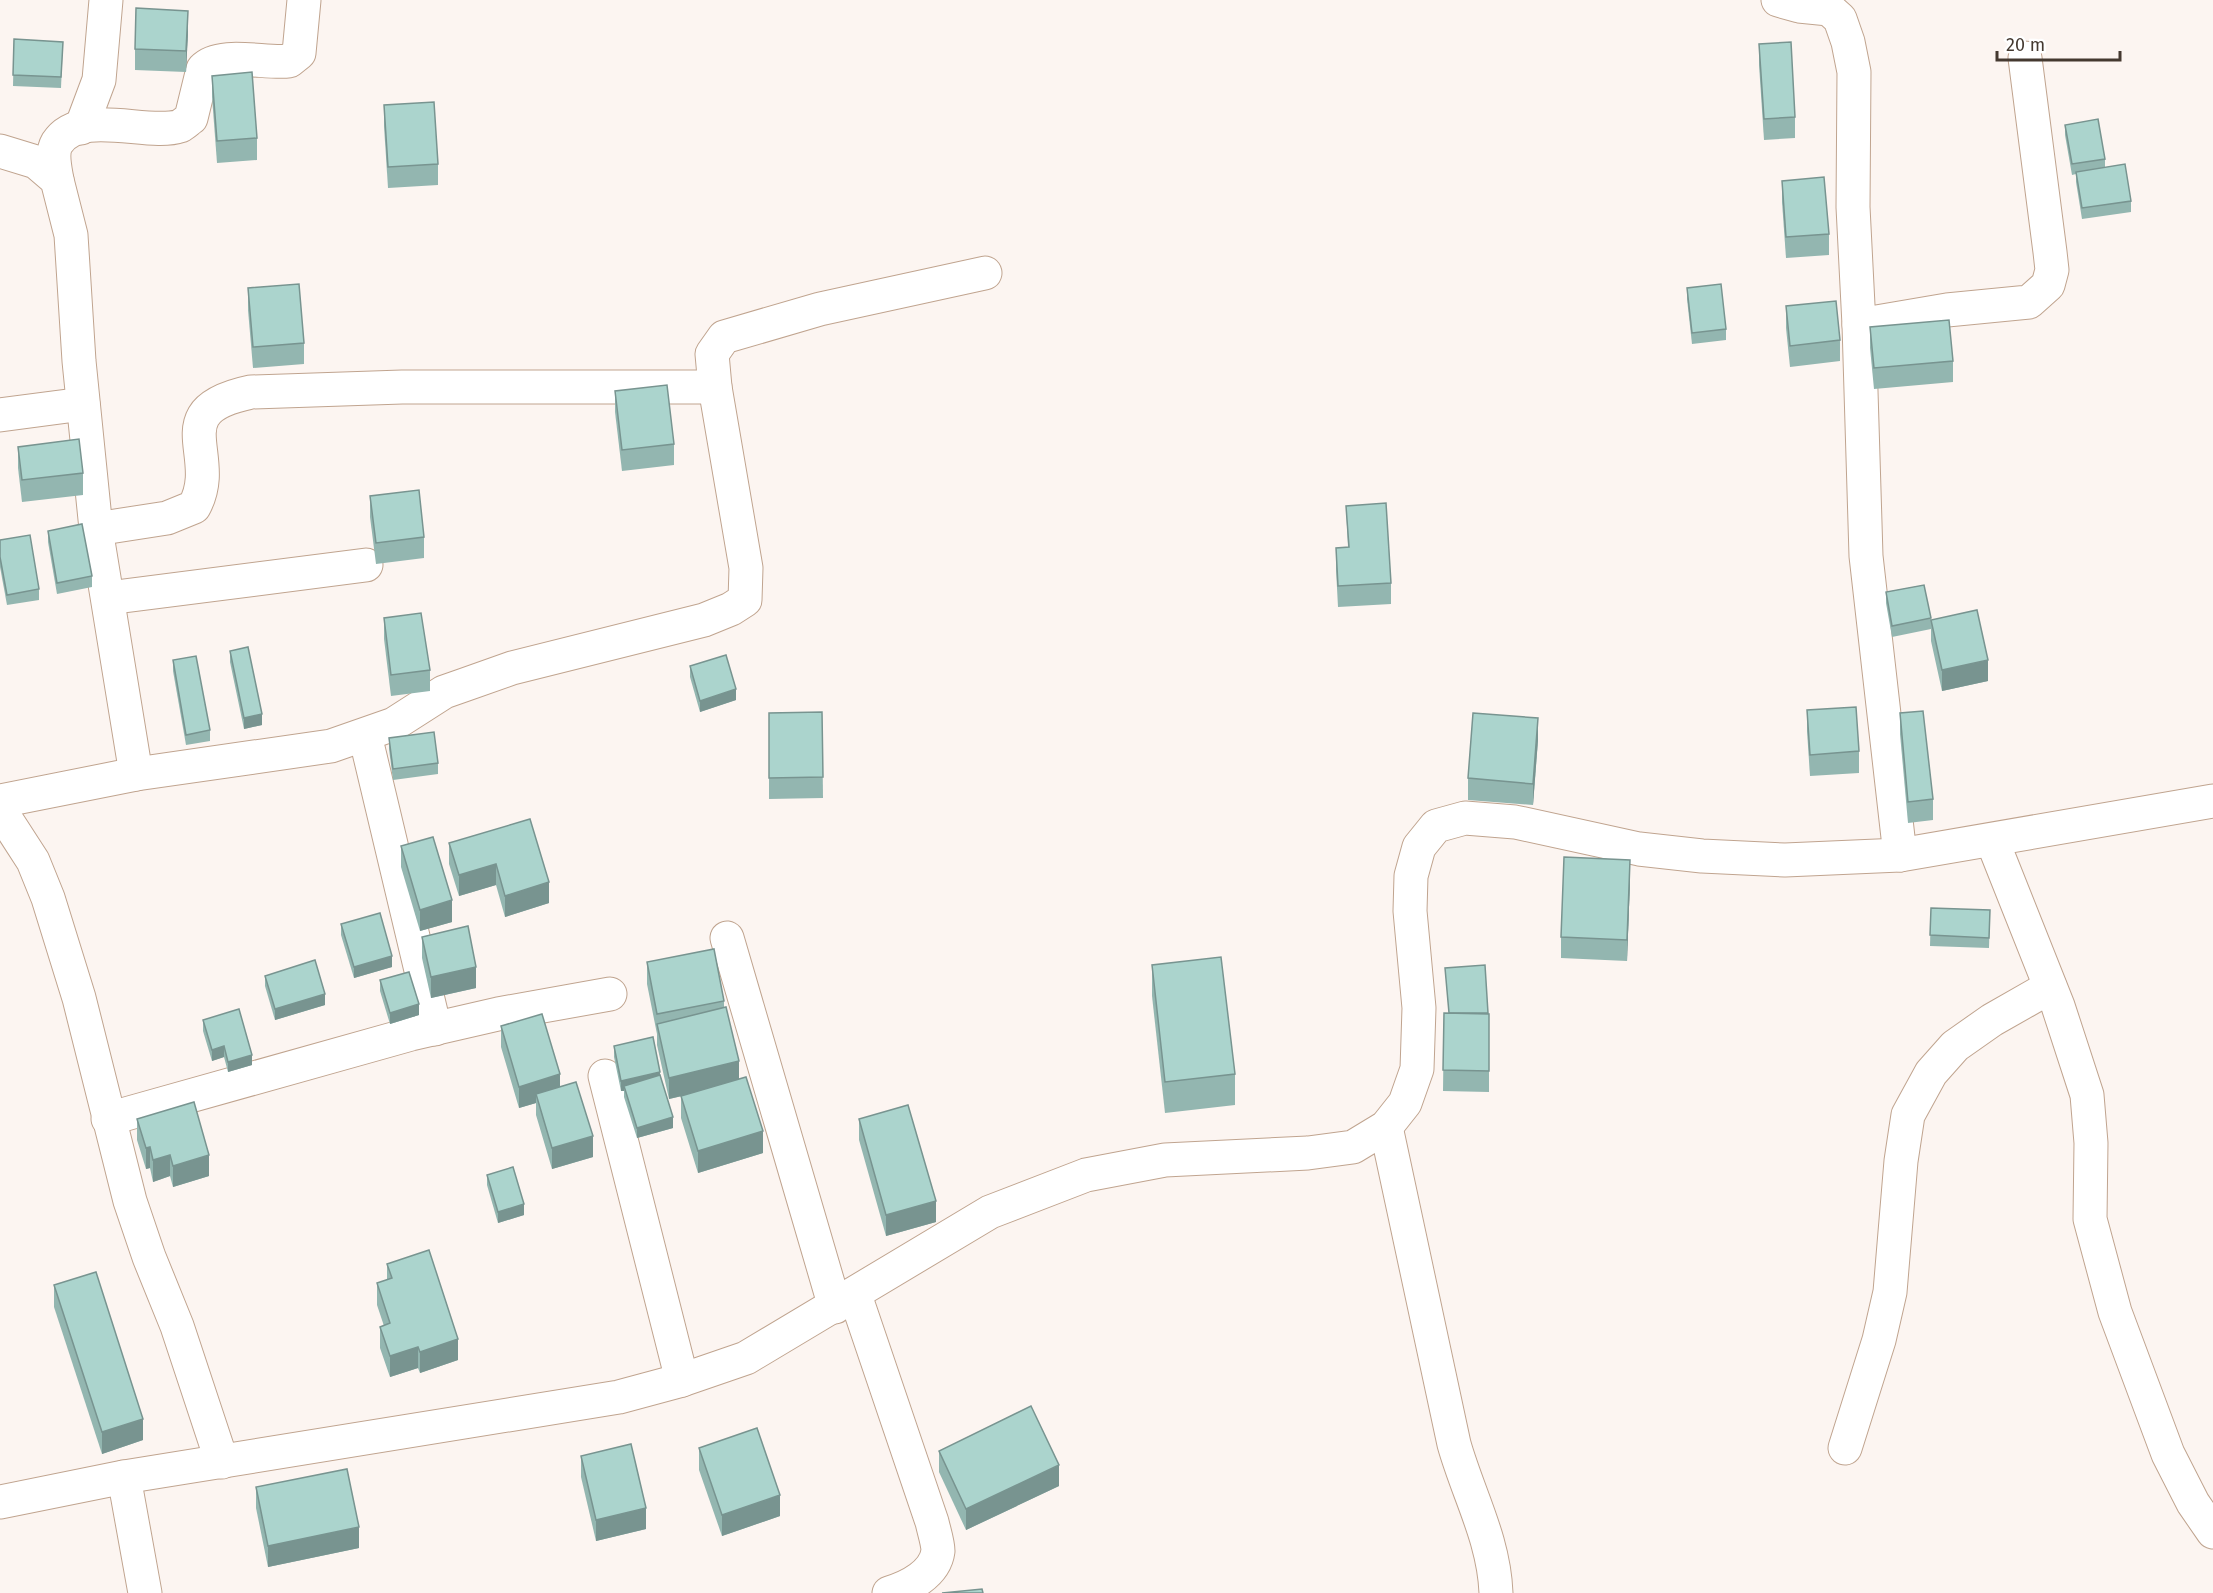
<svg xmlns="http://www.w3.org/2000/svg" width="2213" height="1593" font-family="'Fira Sans',sans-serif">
	<rect width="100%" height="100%" fill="#fcf5f1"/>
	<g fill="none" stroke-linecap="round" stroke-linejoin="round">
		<!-- minor casing -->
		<g stroke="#c0a48f" stroke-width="35">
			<g id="minor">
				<polyline points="1778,0 1799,6 1829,9 1840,19 1848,42 1854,72 1853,207 1859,325 1947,310 2029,302 2048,285 2052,270 2050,252 2025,58"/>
				<polyline points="81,128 99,80 106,0"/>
				<polyline points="0,151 36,162 57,180 71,235 79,361 96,529 136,774 0,801"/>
				<path d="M57,180C55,168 51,153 57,143C80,107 148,137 180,126C184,124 188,120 191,118L203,69C220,51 266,64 289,61L299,53L304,0"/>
				<polyline points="1859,325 1866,556 1900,855"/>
				<polyline points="0,415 83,404"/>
				<path d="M96,529L167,518L194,507C223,455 160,411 251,392L402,387H715"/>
				<polyline points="108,598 366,565"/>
				<polyline points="365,735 435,1029"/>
				<polyline points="136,774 331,746 394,724 444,692 464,685 512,668 704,620 731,609 745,600 746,568 715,387 712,354 724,337 820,309 985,273"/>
				<polyline points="0,810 33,861 48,898 79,998 130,1201 149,1257 177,1326 222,1462"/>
				<polyline points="1992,840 2058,1006 2087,1095 2091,1143 2090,1219 2115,1312 2168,1454 2193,1503 2213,1532"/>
				<polyline points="727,938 835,1307"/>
				<polyline points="605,1076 682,1380"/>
				<polyline points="108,1119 411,1034 498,1014 610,994"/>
				<path d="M1386,1127L1454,1444C1468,1494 1494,1539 1496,1593"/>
				<path d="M855,1295L932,1522C934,1531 938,1543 938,1551C935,1574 909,1587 889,1593"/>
				<polyline points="1845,1448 1879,1340 1890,1292 1901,1161 1908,1115 1931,1073 1955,1046 1992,1020 2050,987"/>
				<polyline points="124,1477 145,1593"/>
				<polyline points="0,1502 124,1477 619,1397 682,1380 746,1358 990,1212 1086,1175 1165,1160 1308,1153 1353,1147 1386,1127 1405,1103 1417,1069 1419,1008 1410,911 1411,876 1419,847 1436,826 1465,818 1515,822 1639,849 1702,856 1785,860 1900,855 2213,801"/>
			</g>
		</g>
		<!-- minor -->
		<use href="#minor" stroke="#fff" stroke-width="33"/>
	</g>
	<!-- wall -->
	<g fill="#93b6b0">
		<polygon points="188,32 186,72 135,70 135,49"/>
		<polygon points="14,39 63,42 61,88 13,86"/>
		<polygon points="1759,44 1795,117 1795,138 1764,140 1759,65"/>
		<polygon points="212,76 257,138 257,160 217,163 212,97"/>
		<polygon points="384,105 438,164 438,185 388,188 384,126"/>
		<polygon points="2065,125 2105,159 2105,167 2131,201 2131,212 2082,219 2076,182 2076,174 2072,175 2065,135"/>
		<polygon points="1782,181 1829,234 1829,255 1786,258 1782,202"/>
		<polygon points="248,288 304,343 304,364 253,368 248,310"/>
		<polygon points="1687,288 1726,329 1726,340 1692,344 1687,299"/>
		<polygon points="1786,306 1840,340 1840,361 1790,367 1786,328"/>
		<polygon points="1870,327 1953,361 1953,382 1874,389 1870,348"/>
		<polygon points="615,391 674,444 674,465 622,471 615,412"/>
		<polygon points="18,447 83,473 83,495 22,502 18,468"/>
		<polygon points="370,496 424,537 424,558 376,564 370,517"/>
		<polygon points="1346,506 1391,583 1391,604 1338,607 1336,569 1336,548 1348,547"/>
		<polygon points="48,531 92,576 92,587 57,594 48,542"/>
		<polygon points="0,540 39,589 39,600 7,605 0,567"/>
		<polygon points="1924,585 1931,620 1988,681 1942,691 1931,641 1931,629 1892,637 1886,603 1886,592"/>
		<polygon points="384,618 430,670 430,691 391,696 384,639"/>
		<polygon points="230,651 262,725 244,729 230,662"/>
		<polygon points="173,660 210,730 210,741 186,745 173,671"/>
		<polygon points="690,666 736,700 700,712 690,677"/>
		<polygon points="1807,710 1859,751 1859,773 1810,776 1807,731"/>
		<polygon points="822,712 823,798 769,799 769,713"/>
		<polygon points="1900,713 1933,799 1933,820 1908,823 1900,734"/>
		<polygon points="389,738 438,763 438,774 393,780 389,749"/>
		<polygon points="1538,740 1533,805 1468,800 1468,778"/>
		<polygon points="449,843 549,882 549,903 505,917 496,885 459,896 449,864"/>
		<polygon points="401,846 452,922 420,931 401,867"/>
		<polygon points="1630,881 1627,961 1561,958 1561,937"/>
		<polygon points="1931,908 1990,910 1989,948 1930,946"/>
		<polygon points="341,924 392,967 354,978 341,935"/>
		<polygon points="422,937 476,988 431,998 422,958"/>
		<polygon points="647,962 724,1001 724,1008 739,1079 763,1153 698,1173 681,1118 681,1096 687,1095 669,1099 657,1045 657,1034 647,984"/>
		<polygon points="1152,965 1235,1074 1235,1105 1165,1113 1152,996"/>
		<polygon points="1445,968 1489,1014 1489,1092 1443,1091 1444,1013 1449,1013"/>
		<polygon points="265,976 325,1005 275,1020 265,986"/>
		<polygon points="380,980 419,1015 390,1024 380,991"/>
		<polygon points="203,1020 252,1065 228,1072 224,1057 212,1061 203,1031"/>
		<polygon points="501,1026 560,1086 593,1157 552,1169 536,1115 536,1103 519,1108 501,1047"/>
		<polygon points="614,1046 660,1076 673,1128 637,1138 624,1097 624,1091 621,1091 614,1057"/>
		<polygon points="137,1119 209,1176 173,1187 170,1176 153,1182 150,1168 146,1169 137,1140"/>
		<polygon points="859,1119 936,1222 886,1236 859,1140"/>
		<polygon points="487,1175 524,1215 498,1223 487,1185"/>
		<polygon points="387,1264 458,1360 420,1373 418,1368 390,1377 380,1348 380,1327 384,1326 377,1305 377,1283 387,1280"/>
		<polygon points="54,1285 143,1440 102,1454 54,1307"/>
		<polygon points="699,1448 780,1516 722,1536 699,1470"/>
		<polygon points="939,1451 1059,1486 966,1530 939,1472"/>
		<polygon points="581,1456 646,1529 596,1541 581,1477"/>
		<polygon points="256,1487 359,1548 268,1567 256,1508"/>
	</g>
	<!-- shaded-wall -->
	<g fill="#789490">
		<polygon points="188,11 188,32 186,72 186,51"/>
		<polygon points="1988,660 1988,681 1942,691 1942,670"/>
		<polygon points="736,689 736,700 700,712 700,701"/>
		<polygon points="262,714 262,725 244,729 244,718"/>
		<polygon points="1538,718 1538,740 1533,805 1533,784"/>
		<polygon points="1630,860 1630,881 1627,961 1627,940"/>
		<polygon points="496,864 496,885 459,896 459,875"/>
		<polygon points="549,882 549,903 505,917 505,896"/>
		<polygon points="452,900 452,922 420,931 420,910"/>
		<polygon points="392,956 392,967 354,978 354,967"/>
		<polygon points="476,967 476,988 431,998 431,977"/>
		<polygon points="325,994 325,1005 275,1020 275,1009"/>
		<polygon points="419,1004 419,1015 390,1024 390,1013"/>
		<polygon points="224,1046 224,1057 212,1061 212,1050"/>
		<polygon points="252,1055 252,1065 228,1072 228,1062"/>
		<polygon points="739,1061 739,1082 669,1099 669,1078"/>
		<polygon points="660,1072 660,1083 624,1086 624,1091 621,1091 621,1081"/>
		<polygon points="560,1074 560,1095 536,1094 536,1103 519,1108 519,1087"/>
		<polygon points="673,1117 673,1128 637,1138 637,1128"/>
		<polygon points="763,1131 763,1153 698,1173 698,1151"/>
		<polygon points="593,1136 593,1157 552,1169 552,1148"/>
		<polygon points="150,1147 150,1168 146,1169 146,1148"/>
		<polygon points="170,1155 170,1176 153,1182 153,1160"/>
		<polygon points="209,1155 209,1176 173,1187 173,1166"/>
		<polygon points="936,1201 936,1222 886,1236 886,1215"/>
		<polygon points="524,1204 524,1215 498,1223 498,1212"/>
		<polygon points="458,1339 458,1360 420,1373 420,1352"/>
		<polygon points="418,1347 418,1368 390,1377 390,1356"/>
		<polygon points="143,1419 143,1440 102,1454 102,1432"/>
		<polygon points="1059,1465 1059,1486 966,1530 966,1509"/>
		<polygon points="780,1495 780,1516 722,1536 722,1515"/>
		<polygon points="646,1508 646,1529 596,1541 596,1520"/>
		<polygon points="359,1527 359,1548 268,1567 268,1546"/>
	</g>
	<!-- building -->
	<g fill="#abd4cd" stroke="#789490" stroke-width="1.5">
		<polygon points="136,8 188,11 186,51 135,49"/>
		<polygon points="14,39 63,42 61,77 13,75"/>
		<polygon points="1791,42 1795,117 1764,119 1759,44"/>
		<polygon points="252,72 257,138 217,141 212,76"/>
		<polygon points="434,102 438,164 388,167 384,105"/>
		<polygon points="2098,119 2105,159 2072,164 2065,125"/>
		<polygon points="2125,164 2131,201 2082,208 2076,172"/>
		<polygon points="1824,177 1829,234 1786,237 1782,181"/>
		<polygon points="299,284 304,343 253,347 248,288"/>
		<polygon points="1721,284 1726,329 1692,333 1687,288"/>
		<polygon points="1836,301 1840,340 1790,346 1786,306"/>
		<polygon points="1949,320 1953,361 1874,368 1870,327"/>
		<polygon points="667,385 674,444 622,450 615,391"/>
		<polygon points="79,439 83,473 22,480 18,447"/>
		<polygon points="419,490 424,537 376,543 370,496"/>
		<polygon points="1386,503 1391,583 1338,586 1336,548 1349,547 1346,506"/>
		<polygon points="82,524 92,576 57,583 48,531"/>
		<polygon points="30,535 39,589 7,595 0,557 0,540"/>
		<polygon points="1924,585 1931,618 1892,626 1886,592"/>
		<polygon points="1977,610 1988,660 1942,670 1931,620"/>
		<polygon points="421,613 430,670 391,675 384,618"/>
		<polygon points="248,647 262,714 244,718 230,651"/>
		<polygon points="726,655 736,689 700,701 690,666"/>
		<polygon points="196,656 210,730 186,735 173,660"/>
		<polygon points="1856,707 1859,751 1810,755 1807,710"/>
		<polygon points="1923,711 1933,799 1908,802 1900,713"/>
		<polygon points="822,712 823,777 769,778 769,713"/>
		<polygon points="1473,713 1538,718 1533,784 1468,778"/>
		<polygon points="434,732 438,763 393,769 389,738"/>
		<polygon points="530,819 549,882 505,896 496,864 459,875 449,843"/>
		<polygon points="433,837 452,900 420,910 401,846"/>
		<polygon points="1564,857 1630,860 1627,940 1561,937"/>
		<polygon points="1931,908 1990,910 1989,938 1930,935"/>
		<polygon points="380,913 392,956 354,967 341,924"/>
		<polygon points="468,926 476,967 431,977 422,937"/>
		<polygon points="714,949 724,1001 657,1014 647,962"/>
		<polygon points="1221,957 1235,1074 1165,1082 1152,965"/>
		<polygon points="315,960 325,994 275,1009 265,976"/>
		<polygon points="1485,965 1488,1013 1449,1013 1445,968"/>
		<polygon points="409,972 419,1004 390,1013 380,980"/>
		<polygon points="726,1007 739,1061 669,1078 657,1024"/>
		<polygon points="239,1009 252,1055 228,1062 224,1046 212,1050 203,1020"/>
		<polygon points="1444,1013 1489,1014 1489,1071 1443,1070"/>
		<polygon points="542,1014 560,1074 519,1087 501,1026"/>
		<polygon points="653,1037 660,1072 621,1081 614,1046"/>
		<polygon points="660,1075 673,1117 637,1128 624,1086"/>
		<polygon points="746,1077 763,1131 698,1151 681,1096"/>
		<polygon points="576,1082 593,1136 552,1148 536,1094"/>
		<polygon points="194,1102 209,1155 173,1166 170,1155 153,1160 150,1147 146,1148 137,1119"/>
		<polygon points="908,1105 936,1201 886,1215 859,1119"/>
		<polygon points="513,1167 524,1204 498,1212 487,1175"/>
		<polygon points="429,1250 458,1339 420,1352 418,1347 390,1356 380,1327 390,1323 377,1283 392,1278 387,1264"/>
		<polygon points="96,1272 143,1419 102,1432 54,1285"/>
		<polygon points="1031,1406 1059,1465 966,1509 939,1451"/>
		<polygon points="757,1428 780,1495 722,1515 699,1448"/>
		<polygon points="631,1444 646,1508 596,1520 581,1456"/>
		<polygon points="347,1469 359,1527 268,1546 256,1487"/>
		<polygon points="982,1589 983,1593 942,1593"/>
	</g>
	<!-- scale -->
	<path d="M1997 51v9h123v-9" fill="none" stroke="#443930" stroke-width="3"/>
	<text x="2006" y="51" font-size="18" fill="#443930" stroke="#ffffff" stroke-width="4.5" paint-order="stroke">20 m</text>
</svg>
